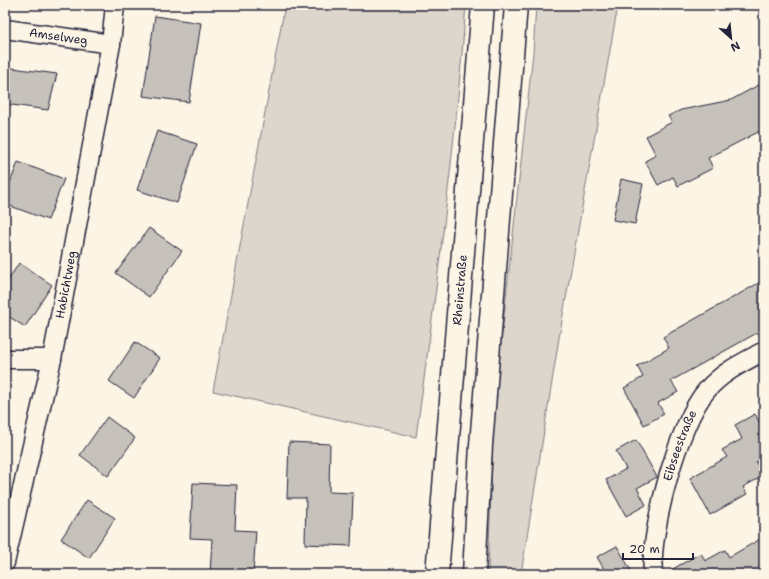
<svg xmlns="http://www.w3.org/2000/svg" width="769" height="579" font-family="'Shantell Sans',sans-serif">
	<rect width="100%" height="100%" fill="#fcf5e5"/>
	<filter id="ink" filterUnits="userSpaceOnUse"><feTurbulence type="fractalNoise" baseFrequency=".025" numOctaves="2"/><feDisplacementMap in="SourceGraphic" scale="8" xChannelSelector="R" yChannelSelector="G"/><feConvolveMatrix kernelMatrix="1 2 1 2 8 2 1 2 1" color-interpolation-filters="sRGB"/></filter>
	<g filter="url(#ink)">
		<!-- green -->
		<g fill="#dcd6cc" stroke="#7f7c84">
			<path d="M285,5H466C455,150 436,293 416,437L213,391Z"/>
			<polygon points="536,5 618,5 560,332 521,574 488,574 494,406 533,53"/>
		</g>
		<!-- building -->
		<g fill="#c6c1bb" stroke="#22223b">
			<polygon points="155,16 201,23 189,102 143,96"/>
			<polygon points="5,67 57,74 48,110 5,104"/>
			<polygon points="764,82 764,129 708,158 713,168 678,186 673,177 658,185 645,161 656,155 646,136 672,122 668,116 681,110 731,100"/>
			<polygon points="157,131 197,144 177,203 137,190"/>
			<polygon points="18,162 64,179 48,220 5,204 5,196"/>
			<polygon points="621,179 643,184 635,224 613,220"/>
			<polygon points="149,228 182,251 149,297 116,273"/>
			<polygon points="19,263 52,285 25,327 5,314 5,285"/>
			<polygon points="764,280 764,329 671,381 678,392 658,403 664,414 644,425 624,388 643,377 637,366 669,348 663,337"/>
			<polygon points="135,342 160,358 134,398 109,381"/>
			<polygon points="755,414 764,430 764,457 756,462 763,476 743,487 747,494 710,515 690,478 727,457 722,450 742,439 735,425"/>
			<polygon points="107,417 135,438 108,476 80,455"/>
			<polygon points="636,440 657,477 637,488 646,505 626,516 606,480 626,469 616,451"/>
			<polygon points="289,442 330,444 329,492 353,493 351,546 305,544 306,498 287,498"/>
			<polygon points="193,483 237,485 235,530 256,531 253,574 210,574 212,539 190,538"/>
			<polygon points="87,500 115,518 89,558 61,539"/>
			<polygon points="764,537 764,574 664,574 701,553 705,561 725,550 729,557"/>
			<polygon points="617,546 633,574 607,574 597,557"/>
		</g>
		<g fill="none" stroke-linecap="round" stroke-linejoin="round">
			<!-- street casing -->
			<g stroke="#22223b" stroke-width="21">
				<g id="street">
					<path id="s1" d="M5,29L111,44"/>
					<polyline points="5,359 52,359"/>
					<path id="s2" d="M5,563L52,359L111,44L115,5"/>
					<path id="s3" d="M653,574C649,532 679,421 707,390C722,372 744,362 764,351"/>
				</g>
			</g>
			<!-- secondary casing -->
			<g stroke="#22223b" stroke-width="25">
				<g id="secondary">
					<path id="s4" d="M437,574L483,5"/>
					<polyline points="474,574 481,445 516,5"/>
				</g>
			</g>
			<!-- street -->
			<use href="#street" stroke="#fcf5e5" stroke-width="18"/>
			<!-- secondary -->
			<use href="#secondary" stroke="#fcf5e5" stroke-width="22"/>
		</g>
	</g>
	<g text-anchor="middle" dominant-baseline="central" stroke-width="3" stroke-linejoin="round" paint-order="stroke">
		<!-- street labels -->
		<g font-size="12" fill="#22223b" stroke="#fcf5e5">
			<text stroke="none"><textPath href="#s1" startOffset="54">Amselweg</textPath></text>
			<text stroke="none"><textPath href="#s2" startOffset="285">Habichtweg</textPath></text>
			<text stroke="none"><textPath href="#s4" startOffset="285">Rheinstraße</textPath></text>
			<text stroke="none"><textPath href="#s3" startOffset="132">Eibseestraße</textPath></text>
		</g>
	</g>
	<!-- margin -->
	<rect width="769" height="579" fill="none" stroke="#fcf5e5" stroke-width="20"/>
	<rect x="10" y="10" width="749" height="559" fill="none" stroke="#22223b" stroke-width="1.5" filter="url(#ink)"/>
	<!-- north arrow -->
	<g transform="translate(731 38) rotate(153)" stroke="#fcf5e5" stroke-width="3" paint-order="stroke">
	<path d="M0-3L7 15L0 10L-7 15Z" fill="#22223b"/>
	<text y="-6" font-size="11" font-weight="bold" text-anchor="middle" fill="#22223b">N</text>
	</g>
	<!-- scale -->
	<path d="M623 553v6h70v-6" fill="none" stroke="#22223b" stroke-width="2"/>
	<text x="629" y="553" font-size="12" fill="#22223b" stroke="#fcf5e5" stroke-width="3" paint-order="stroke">20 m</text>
</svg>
